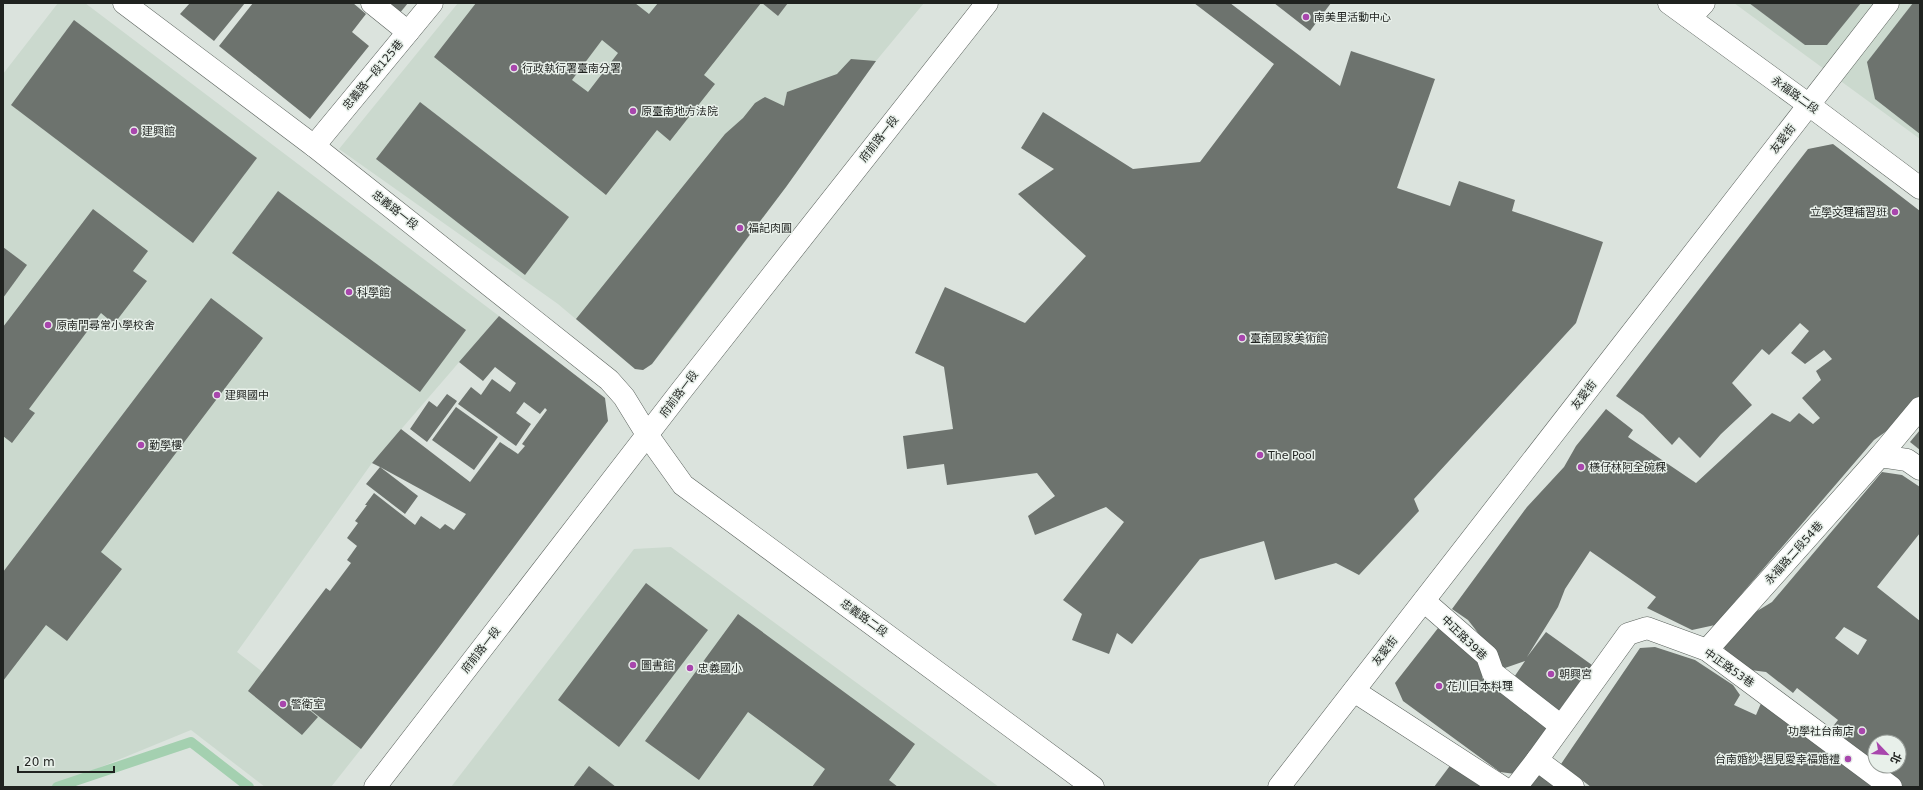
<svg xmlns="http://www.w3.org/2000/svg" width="1923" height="790" font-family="'DejaVu Sans','Noto Sans TC',sans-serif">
	<rect width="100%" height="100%" fill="#dbe3dd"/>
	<!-- built -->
	<g fill="#cbd9ce">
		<polygon points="58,3 85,3 499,316 372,463 237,652 361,749 331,787 265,787 191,730 52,787 3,787 3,74"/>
		<polygon points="458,3 924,3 876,61 786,187 679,330 652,364 643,370 635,369 558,304 339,149"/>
		<polygon points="1734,3 1920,3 1920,139"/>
		<polygon points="671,547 999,787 451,787 634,549"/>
	</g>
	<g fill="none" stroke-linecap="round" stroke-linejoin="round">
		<!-- stream -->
		<polyline stroke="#a4d0b0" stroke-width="10" points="57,787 191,742 249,787"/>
	</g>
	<!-- building -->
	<g fill="#6d736e" fill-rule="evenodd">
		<polygon points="190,3 245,3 214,41 180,14"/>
		<polygon points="253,3 353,3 366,14 352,32 369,46 310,119 219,46"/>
		<polygon points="385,3 408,3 399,14"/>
		<path d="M476,3H635L649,14L658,3H761L704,75L715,84L670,141L657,130L606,195L434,57ZM602,40L618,53L588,92L572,80Z"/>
		<polygon points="762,3 788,3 778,16"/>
		<polygon points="1194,3 1230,3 1340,86 1351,51 1435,79 1397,188 1450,206 1459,181 1515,200 1512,211 1603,242 1576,323 1414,499 1419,511 1359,575 1336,563 1275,580 1264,541 1200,559 1132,644 1117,633 1109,654 1072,640 1082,614 1063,600 1124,522 1106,507 1035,535 1028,516 1055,496 1037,473 947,485 944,464 907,469 903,436 953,429 944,367 915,353 945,287 1025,323 1086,256 1018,194 1054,169 1021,148 1043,112 1133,169 1200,162 1274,64"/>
		<polygon points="1274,3 1331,3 1310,31"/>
		<polygon points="1749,3 1861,3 1827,45 1805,45"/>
		<polygon points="1913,3 1920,3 1920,134 1875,99 1867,62"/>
		<polygon points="74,20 257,158 193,243 11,105"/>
		<polygon points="851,59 876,61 786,187 652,364 643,370 635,369 576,319 725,134 743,118 755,103 765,97 784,106 787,92 837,74"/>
		<polygon points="420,102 569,217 525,275 376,159"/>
		<polygon points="1833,144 1920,211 1920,395 1898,423 1874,440 1715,625 1692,630 1647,608 1656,597 1590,551 1565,589 1558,607 1527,657 1546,632 1592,665 1555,716 1510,683 1525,661 1502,669 1496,656 1468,620 1452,609 1527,507 1564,467 1576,446 1606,409 1633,430 1628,437 1696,483 1772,413 1790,422 1799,413 1813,424 1820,418 1802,398 1821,380 1816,371 1832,359 1824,350 1805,364 1791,353 1809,331 1800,323 1769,355 1762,349 1732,383 1752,405 1721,434 1700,458 1679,437 1672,445 1643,415 1616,396 1808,149"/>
		<polygon points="278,191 466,330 420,392 232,253"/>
		<polygon points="93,209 148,251 133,271 147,281 114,324 101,313 29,409 35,413 12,443 3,436 3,327"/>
		<polygon points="3,247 27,265 3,298"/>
		<polygon points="211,298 263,338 101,552 122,569 67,641 46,625 3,681 3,572"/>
		<polygon points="499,316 605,398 608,421 437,650 361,749 291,695 318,717 302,735 248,691 326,588 330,591 351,563 347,560 357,546 347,538 358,523 355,521 367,505 365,505 374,493 415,525 421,516 440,529 445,524 454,530 466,514 380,467 418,496 405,514 366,484 380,467 372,463 401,429 470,482 500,442 518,454 525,446 522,444 547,410 545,408 540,414 524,402 516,413 531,424 516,446 458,404 471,387 481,395 492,379 510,392 516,383 495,367 483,381 459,362"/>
		<polygon points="447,394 457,401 427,442 410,429 429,401 437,407"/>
		<polygon points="456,407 498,437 474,470 432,440"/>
		<polygon points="1920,430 1920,450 1910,442"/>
		<path d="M1882,472L1902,475L1920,487V533L1877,587L1920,621V787H1591L1561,764L1640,648L1655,647L1695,660L1733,685L1740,695L1734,705L1756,715L1762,701L1820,743L1838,720L1797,688L1793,693L1766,672L1743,669L1729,662L1723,644L1739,622L1772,602ZM1844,627L1867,640L1858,655L1835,638ZM1875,742H1899V766H1875Z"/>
		<polygon points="646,583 708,630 619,747 558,700"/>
		<polygon points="738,614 915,744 889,780 898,787 812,787 825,769 748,712 699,780 645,741"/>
		<polygon points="1442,623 1489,663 1482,678 1506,691 1551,725 1515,774 1500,772 1403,701 1395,683"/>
		<polygon points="1452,763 1485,787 1434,787"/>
		<polygon points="589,766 616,787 573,787"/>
		<polygon points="1539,771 1561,787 1528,787"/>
	</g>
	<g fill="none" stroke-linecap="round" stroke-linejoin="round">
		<!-- minor casing -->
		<g stroke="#5a615c" stroke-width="23">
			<g id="minor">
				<polyline points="124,3 314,146 609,380 624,397 648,436 683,485 1093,787"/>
				<polyline points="372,3 408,32"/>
				<polyline points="1669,3 1809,105 1920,188"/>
				<polyline points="1690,18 1704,3"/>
				<polyline points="314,146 432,3"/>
				<polyline points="1880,456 1920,408"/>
				<polyline points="1424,601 1487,656 1493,673 1561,726"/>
				<polyline points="1707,650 1880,456 1907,460 1920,469"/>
				<polyline points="1354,691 1502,787"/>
				<polyline points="1537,760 1628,634 1647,628 1707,650 1891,787"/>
				<polyline points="1279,787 1888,3"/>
				<polyline points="1516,787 1537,760 1573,787"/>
			</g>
		</g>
		<!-- major casing -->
		<g stroke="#5a615c" stroke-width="23">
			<polyline id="major" points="375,787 681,391 987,3"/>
		</g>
		<!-- minor -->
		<use href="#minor" stroke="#fff" stroke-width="22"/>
		<!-- major -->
		<use href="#major" stroke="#fff" stroke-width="22"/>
	</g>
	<!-- markers -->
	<g fill="#a846ad" stroke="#e8f0ea" stroke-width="1.5">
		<circle cx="1306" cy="17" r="4"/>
		<circle cx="514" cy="68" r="4"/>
		<circle cx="633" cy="111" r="4"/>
		<circle cx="134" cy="131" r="4"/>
		<circle cx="1895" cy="212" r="4"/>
		<circle cx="740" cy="228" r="4"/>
		<circle cx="349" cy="292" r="4"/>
		<circle cx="48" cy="325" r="4"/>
		<circle cx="1242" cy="338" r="4"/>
		<circle cx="217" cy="395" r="4"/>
		<circle cx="141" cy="445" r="4"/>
		<circle cx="1260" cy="455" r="4"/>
		<circle cx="1581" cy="467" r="4"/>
		<circle cx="633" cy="665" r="4"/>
		<circle cx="690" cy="668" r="4"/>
		<circle cx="1551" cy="674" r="4"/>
		<circle cx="1439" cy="686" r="4"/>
		<circle cx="283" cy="704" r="4"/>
		<circle cx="1862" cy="731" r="4"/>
		<circle cx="1848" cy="759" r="4"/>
	</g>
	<g text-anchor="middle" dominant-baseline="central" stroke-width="3" stroke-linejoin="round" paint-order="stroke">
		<!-- poi labels -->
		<g font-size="11" fill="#1f221f" stroke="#e8f0ea" text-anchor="start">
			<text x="1314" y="17">南美里活動中心</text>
			<text x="522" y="68">行政執行署臺南分署</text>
			<text x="641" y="111">原臺南地方法院</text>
			<text x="142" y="131">建興館</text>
			<text x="1887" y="212" text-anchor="end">立學文理補習班</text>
			<text x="748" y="228">福記肉圓</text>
			<text x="357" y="292">科學館</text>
			<text x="56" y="325">原南門尋常小學校舍</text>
			<text x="1250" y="338">臺南國家美術館</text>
			<text x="225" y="395">建興國中</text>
			<text x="149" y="445">勤學樓</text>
			<text x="1268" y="455">The Pool</text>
			<text x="1589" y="467">檨仔林阿全碗粿</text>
			<text x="641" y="665">圖書館</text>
			<text x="698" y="668">忠義國小</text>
			<text x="1559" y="674">朝興宮</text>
			<text x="1447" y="686">花川日本料理</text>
			<text x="291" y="704">警衛室</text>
			<text x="1854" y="731" text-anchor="end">功學社台南店</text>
			<text x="1840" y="759" text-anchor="end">台南婚紗-遇見愛幸福婚禮</text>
		</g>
		<!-- street labels -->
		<g font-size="11" fill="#1f221f" stroke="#e8f0ea">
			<text transform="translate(373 75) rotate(-50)">忠義路一段125巷</text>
			<text transform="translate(1795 95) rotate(36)">永福路二段</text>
			<text transform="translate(879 139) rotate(-52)">府前路一段</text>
			<text transform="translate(1783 139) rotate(-52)">友愛街</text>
			<text transform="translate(395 210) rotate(38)">忠義路一段</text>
			<text transform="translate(679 394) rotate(-53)">府前路一段</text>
			<text transform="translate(1584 395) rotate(-52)">友愛街</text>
			<text transform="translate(1794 553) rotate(-48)">永福路二段54巷</text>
			<text transform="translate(864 618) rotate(36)">忠義路二段</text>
			<text transform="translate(1464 638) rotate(44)">中正路39巷</text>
			<text transform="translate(481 650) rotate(-52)">府前路一段</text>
			<text transform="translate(1385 651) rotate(-52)">友愛街</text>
			<text transform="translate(1729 668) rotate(35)">中正路53巷</text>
		</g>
	</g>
	<!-- border -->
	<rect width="1923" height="790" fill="none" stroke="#1f221f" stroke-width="8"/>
	<!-- north arrow -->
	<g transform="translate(1887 754) rotate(115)"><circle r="19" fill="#e8f0ea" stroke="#989e99"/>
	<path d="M0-3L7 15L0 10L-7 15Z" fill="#a846ad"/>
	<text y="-6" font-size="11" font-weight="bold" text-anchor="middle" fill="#1f221f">北</text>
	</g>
	<!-- scale -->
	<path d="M18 766v6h96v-6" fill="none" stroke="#1f221f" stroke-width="2"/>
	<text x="24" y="766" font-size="12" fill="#1f221f" stroke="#e8f0ea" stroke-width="3" paint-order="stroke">20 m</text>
</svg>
